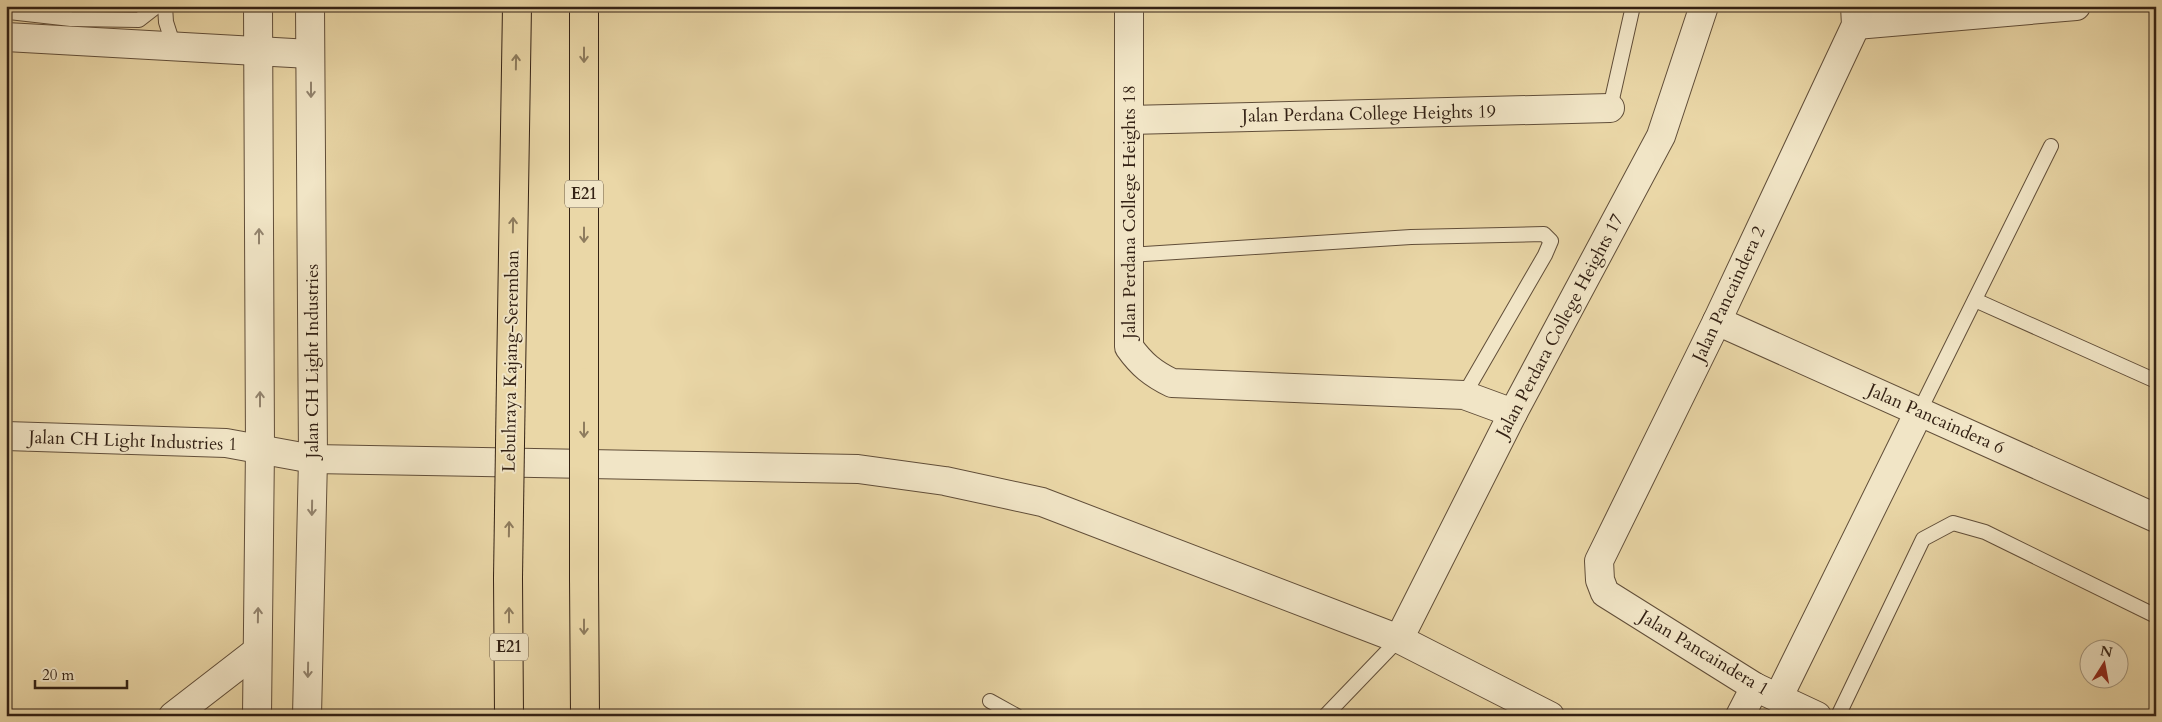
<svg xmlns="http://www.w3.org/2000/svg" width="2162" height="722" font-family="Cardo,serif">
	<rect width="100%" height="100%" fill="#ead7a7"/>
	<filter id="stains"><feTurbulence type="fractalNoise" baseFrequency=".004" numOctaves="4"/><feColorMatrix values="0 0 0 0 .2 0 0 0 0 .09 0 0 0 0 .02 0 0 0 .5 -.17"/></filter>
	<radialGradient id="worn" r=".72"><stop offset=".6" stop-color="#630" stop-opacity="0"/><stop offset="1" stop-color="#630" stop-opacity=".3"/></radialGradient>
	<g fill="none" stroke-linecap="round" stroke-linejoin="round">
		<!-- service casing -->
		<g stroke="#614e39" stroke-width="16">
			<g id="service">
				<polyline points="9,6 9,12 71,19 139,20 157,6"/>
				<polyline points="165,6 166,22 174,47"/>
				<polyline points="1610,108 1633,6"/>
				<polyline points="1129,255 1411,237 1544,234 1551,241 1545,255 1464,395"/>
				<polyline points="1975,300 2156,381"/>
				<polyline points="1919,412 2051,146"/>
				<polyline points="990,701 1017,716"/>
				<polyline points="1325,716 1399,639"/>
				<polyline points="1838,716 1923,539 1953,523 1985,532 2156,616"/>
			</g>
		</g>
		<!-- minor casing -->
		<g stroke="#614e39" stroke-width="30">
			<g id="minor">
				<path d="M1129,6V347C1141,364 1153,374 1172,383L1464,395L1513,413"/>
				<polyline points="1856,25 2076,6"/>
				<polyline points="6,37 310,54"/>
				<polyline points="1129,120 1610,108"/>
				<polyline points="1717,321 2156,518"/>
				<polyline points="6,436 226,443 313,459 858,469 945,481 1042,502 1399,639 1550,716"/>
				<polyline points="1399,639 1513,413 1661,136 1704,6"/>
				<polyline points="1778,698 1919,412"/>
				<polyline points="173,716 257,651"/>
				<polyline points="257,716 260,448 258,6"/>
				<polyline points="307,716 313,459 310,6"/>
				<polyline points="1740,716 1755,687"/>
				<polyline points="1817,716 1755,687 1605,593 1600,580 1599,561 1717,321 1856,25 1855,6"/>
			</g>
		</g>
		<!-- motorway casing -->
		<g stroke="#332114" stroke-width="30">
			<g id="motorway">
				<polyline points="511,378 517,6"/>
				<polyline points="584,382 584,6"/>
				<polyline points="508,578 509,716"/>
				<polyline points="584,578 585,716"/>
			</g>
		</g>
		<!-- service -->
		<use href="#service" stroke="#f1e5c6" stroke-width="14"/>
		<!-- minor -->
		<use href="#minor" stroke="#f1e5c6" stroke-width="28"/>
		<!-- motorway -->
		<use href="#motorway" stroke="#ead7a7" stroke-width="28"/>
		<!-- motorway-bridge casing -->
		<g stroke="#332114" stroke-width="30" stroke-linecap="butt">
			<g id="motorway-bridge">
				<polyline points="584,382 584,578"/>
				<polyline points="508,578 511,378"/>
			</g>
		</g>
		<!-- motorway-bridge -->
		<use href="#motorway-bridge" stroke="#ead7a7" stroke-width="28"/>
	</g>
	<!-- one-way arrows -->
	<defs><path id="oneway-shaft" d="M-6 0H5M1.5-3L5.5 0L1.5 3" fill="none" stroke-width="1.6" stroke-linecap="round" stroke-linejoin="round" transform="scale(1.25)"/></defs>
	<g stroke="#8e7c5e">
		<use href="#oneway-shaft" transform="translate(584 55) rotate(90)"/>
		<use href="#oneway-shaft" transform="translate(516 62) rotate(-89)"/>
		<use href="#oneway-shaft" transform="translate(513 225) rotate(-89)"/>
		<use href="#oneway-shaft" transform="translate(584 235) rotate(90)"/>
		<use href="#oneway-shaft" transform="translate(584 430) rotate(90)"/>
		<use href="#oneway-shaft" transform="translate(509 529) rotate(-89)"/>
		<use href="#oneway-shaft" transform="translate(509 615) rotate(-90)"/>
		<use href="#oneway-shaft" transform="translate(584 627) rotate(90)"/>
	</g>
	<g stroke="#92836d">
		<use href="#oneway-shaft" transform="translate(311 90) rotate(90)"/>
		<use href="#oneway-shaft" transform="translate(259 236) rotate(-90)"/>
		<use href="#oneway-shaft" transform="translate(260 399) rotate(-90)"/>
		<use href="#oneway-shaft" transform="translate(312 508) rotate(91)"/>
		<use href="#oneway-shaft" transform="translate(258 615) rotate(-89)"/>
		<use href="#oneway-shaft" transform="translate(308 670) rotate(91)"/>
	</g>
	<g text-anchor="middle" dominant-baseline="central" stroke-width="4" stroke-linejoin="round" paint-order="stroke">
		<!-- shield labels -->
		<g fill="#f1e5c6" stroke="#6c5c49" stroke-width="1">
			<rect x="565" y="180.5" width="38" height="27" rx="4"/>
			<rect x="490" y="633.5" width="38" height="27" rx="4"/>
		</g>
		<g font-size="16" font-weight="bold" fill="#332114">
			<text x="584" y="194">E21</text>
			<text x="509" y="647">E21</text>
		</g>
		<!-- street labels -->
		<g font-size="18" fill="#332114" stroke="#f1e5c6">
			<text transform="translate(1369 114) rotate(-1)">Jalan Perdana College Heights 19</text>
			<text transform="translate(1129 212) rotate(-90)">Jalan Perdana College Heights 18</text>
			<text transform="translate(1729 294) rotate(-65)">Jalan Pancaindera 2</text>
			<text transform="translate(1560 326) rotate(-62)">Jalan Perdara College Heights 17</text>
			<text transform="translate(312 361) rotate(-90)">Jalan CH Light Industries</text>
			<text transform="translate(511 361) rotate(-89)">Lebuhraya Kajang-Seremban</text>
			<text transform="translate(1936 419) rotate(24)">Jalan Pancaindera 6</text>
			<text transform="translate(133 441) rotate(2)">Jalan CH Light Industries 1</text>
			<text transform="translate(1704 653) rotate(31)">Jalan Pancaindera 1</text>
		</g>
	</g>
	<!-- margin -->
	<rect width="2162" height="722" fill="none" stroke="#ead7a7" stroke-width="25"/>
	<rect x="8" y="8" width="2147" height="707" fill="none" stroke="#332114" stroke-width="2.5"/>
	<rect x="12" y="12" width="2137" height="697" fill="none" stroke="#332114"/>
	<!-- north arrow -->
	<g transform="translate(2104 664) rotate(11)"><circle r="24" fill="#f1e5c6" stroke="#a5977f"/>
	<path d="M0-4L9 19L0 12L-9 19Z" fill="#8f2418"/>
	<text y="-8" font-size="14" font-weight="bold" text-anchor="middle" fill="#332114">N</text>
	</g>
	<!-- scale -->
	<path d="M35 680v8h92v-8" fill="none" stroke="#332114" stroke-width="2.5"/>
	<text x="42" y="680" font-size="15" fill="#332114" stroke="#f1e5c6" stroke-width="4" paint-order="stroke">20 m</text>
	<rect width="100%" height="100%" filter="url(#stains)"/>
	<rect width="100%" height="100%" fill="url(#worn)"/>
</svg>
